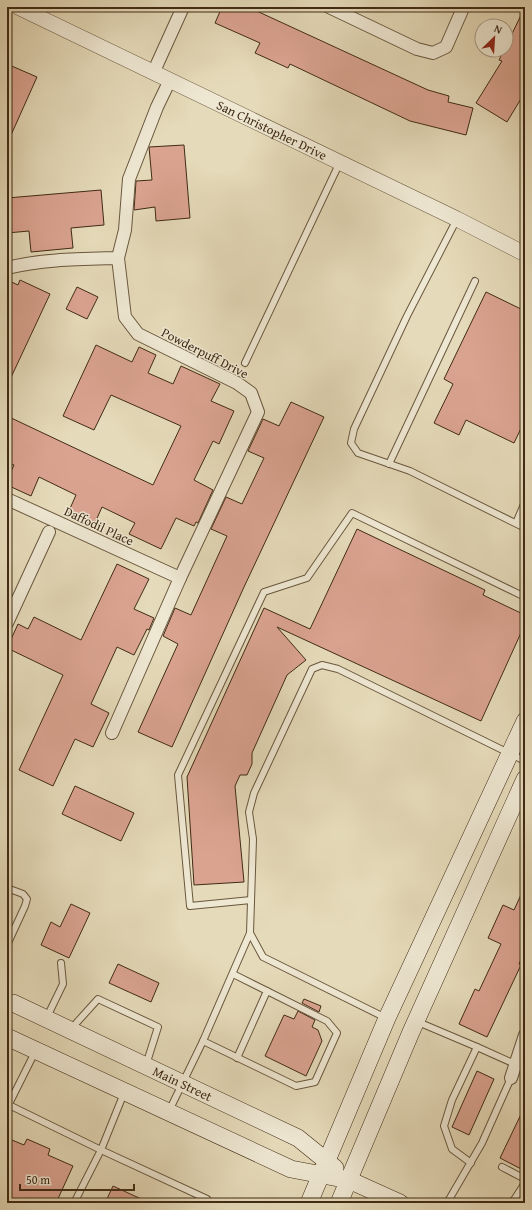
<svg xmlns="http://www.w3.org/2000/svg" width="532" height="1210" font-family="'Gentium Book Plus',serif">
	<rect width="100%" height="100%" fill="#e5dab9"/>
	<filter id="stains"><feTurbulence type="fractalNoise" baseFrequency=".005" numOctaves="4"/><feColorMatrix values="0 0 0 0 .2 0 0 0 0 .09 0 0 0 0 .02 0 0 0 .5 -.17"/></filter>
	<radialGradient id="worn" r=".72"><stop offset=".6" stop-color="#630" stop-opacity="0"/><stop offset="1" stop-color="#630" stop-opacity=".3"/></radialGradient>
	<!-- building -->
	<g fill="#daa390" stroke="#402b15">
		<polygon points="222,7 248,7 428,90 449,96 448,102 473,108 466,135 410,121 290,64 288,68 255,53 260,43 215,23"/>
		<polygon points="525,7 525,92 507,122 476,103 502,61 499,60 504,50 506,50 506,46"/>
		<polygon points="7,64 37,77 7,144"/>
		<polygon points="184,145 190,218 156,221 155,207 134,210 136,181 152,180 149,147"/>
		<polygon points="101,190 104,225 71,228 73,248 31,252 29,231 7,233 7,198"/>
		<polygon points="7,280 18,285 20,280 50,294 7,386"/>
		<polygon points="77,287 98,297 87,319 66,309"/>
		<polygon points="486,292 525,311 525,420 514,443 466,420 459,435 434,423 453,384 444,379"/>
		<polygon points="96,345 132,362 139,347 156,355 148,373 173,384 181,366 220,384 211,401 234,411 219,444 213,441 194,480 213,490 198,523 196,522 194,526 176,518 161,549 129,534 135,523 102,507 94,525 68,513 76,495 39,477 31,496 7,485 7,480 14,465 7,462 7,416 153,485 181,426 111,395 94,430 63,416"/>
		<polygon points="291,402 324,417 244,587 172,747 138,732 178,644 163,636 175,608 191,615 227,536 211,529 226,497 242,504 264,458 248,451 263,419 279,426"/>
		<polygon points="357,529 485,590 483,595 525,615 525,624 481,721 277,627 306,660 287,675 252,753 252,764 247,775 240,775 235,786 244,882 194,885 187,777 264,608 310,629"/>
		<polygon points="117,564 149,579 134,609 154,618 149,630 147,629 134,655 117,647 91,704 109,713 93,747 75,739 53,786 19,770 63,675 7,648 18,624 28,629 34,617 81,640"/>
		<polygon points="75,786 134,813 121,841 62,814"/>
		<polygon points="525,886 525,950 519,964 521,965 487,1037 459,1024 475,989 479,991 501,944 488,938 503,905 514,910"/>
		<polygon points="71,904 90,913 69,958 41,945 51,922 60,927"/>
		<polygon points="118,964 159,983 151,1002 109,983"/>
		<polygon points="304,999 321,1006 319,1012 302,1003"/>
		<polygon points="298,1011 315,1020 312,1027 318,1030 322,1041 306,1076 265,1056 284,1015 294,1019"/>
		<polygon points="477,1071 494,1079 469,1135 452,1127"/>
		<polygon points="525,1106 525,1171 500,1158"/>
		<polygon points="7,1138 24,1145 27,1139 50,1149 48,1155 73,1166 56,1203 7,1203"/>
		<polygon points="113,1186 150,1203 105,1203"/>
	</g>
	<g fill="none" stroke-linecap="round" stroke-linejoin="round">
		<!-- service casing -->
		<g stroke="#69573e" stroke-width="8">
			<g id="service">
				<polyline points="457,219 407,316 354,429 351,443 358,453 410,471 525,528"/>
				<polyline points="525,271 525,293"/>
				<polyline points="245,363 340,162"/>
				<polyline points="389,464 475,281"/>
				<polyline points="516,523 525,502"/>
				<polyline points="7,888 23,894 27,899 25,906 7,945"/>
				<polyline points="251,900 190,906 178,775 264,592 307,578 352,513 525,597"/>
				<polyline points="47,1017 63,984 61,963"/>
				<polyline points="386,1018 263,957 250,933 253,839 249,812 254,793 312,669 322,665 338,669 525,761"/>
				<polyline points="418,1022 477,1047"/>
				<polyline points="70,1030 98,999 158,1027 146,1065"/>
				<polyline points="203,1041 296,1086 315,1082 337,1033 327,1021 233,974"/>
				<polyline points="237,1058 267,991"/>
				<polyline points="9,1105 101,1150 207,1199 206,1203"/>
				<polyline points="7,1108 35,1052"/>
				<polyline points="169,1111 203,1041 250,933"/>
				<polyline points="471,1163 452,1149 444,1126 452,1100 477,1047 515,1064"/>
				<polyline points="502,1167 525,1179"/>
				<polyline points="74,1203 101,1150 124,1093"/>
				<polyline points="447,1203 482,1143 511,1078"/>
				<polyline points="512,1203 525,1183"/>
			</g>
		</g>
		<!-- minor casing -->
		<g stroke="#69573e" stroke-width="14">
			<g id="minor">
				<polyline points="329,7 417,49 433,53 446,47 463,8"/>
				<polyline points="154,71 183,7"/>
				<path d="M7,268C42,259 82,259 118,258"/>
				<polyline points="7,499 180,578"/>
				<polyline points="7,623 49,532"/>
				<polyline points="112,733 180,578 258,412 251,393 237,383 138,334 125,317 118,258 125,230 129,179 157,107 170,80"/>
				<polyline points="511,1078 525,1035"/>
			</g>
		</g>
		<!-- tertiary casing -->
		<g stroke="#69573e" stroke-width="16">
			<g id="tertiary">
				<path id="s1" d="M18,7L457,219L525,254"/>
			</g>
		</g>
		<!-- secondary casing -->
		<g stroke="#402b15" stroke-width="18">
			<g id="secondary">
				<path id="s2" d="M7,1005L13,1003L298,1138L335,1168"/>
				<polyline points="7,1037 291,1169 349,1180 400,1203"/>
				<polyline points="309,1203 387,1018 525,721"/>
				<polyline points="339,1203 411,1032 525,779"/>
			</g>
		</g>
		<!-- service -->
		<use href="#service" stroke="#eee7d2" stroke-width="6"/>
		<!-- minor -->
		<use href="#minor" stroke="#eee7d2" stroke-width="12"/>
		<!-- tertiary -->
		<use href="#tertiary" stroke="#eee7d2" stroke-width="15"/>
		<!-- secondary -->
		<use href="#secondary" stroke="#eee7d2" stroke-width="17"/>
	</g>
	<g text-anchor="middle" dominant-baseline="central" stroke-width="3" stroke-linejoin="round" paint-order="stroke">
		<!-- street labels -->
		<g font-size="13" fill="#402b15" stroke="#eee7d2">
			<text stroke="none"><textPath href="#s1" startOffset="282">San Christopher Drive</textPath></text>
			<text transform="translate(205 353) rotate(27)">Powderpuff Drive</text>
			<text transform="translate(99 526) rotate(25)">Daffodil Place</text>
			<text stroke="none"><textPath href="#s2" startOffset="194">Main Street</textPath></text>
		</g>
	</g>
	<!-- margin -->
	<rect width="532" height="1210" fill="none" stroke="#e5dab9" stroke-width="24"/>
	<rect x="8" y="8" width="516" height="1194" fill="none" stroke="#402b15" stroke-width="2"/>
	<rect x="12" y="12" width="508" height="1186" fill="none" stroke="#402b15"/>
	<!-- north arrow -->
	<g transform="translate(494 38) rotate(25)"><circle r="19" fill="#eee7d2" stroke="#a89c86"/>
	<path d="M0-3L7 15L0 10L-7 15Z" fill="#8f2418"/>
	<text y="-6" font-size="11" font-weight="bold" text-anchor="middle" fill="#402b15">N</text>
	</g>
	<!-- scale -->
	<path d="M20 1184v6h114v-6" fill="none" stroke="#402b15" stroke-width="2"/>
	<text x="26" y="1184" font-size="12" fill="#402b15" stroke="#eee7d2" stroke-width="3" paint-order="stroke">50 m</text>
	<rect width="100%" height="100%" filter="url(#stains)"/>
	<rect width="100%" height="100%" fill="url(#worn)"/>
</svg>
